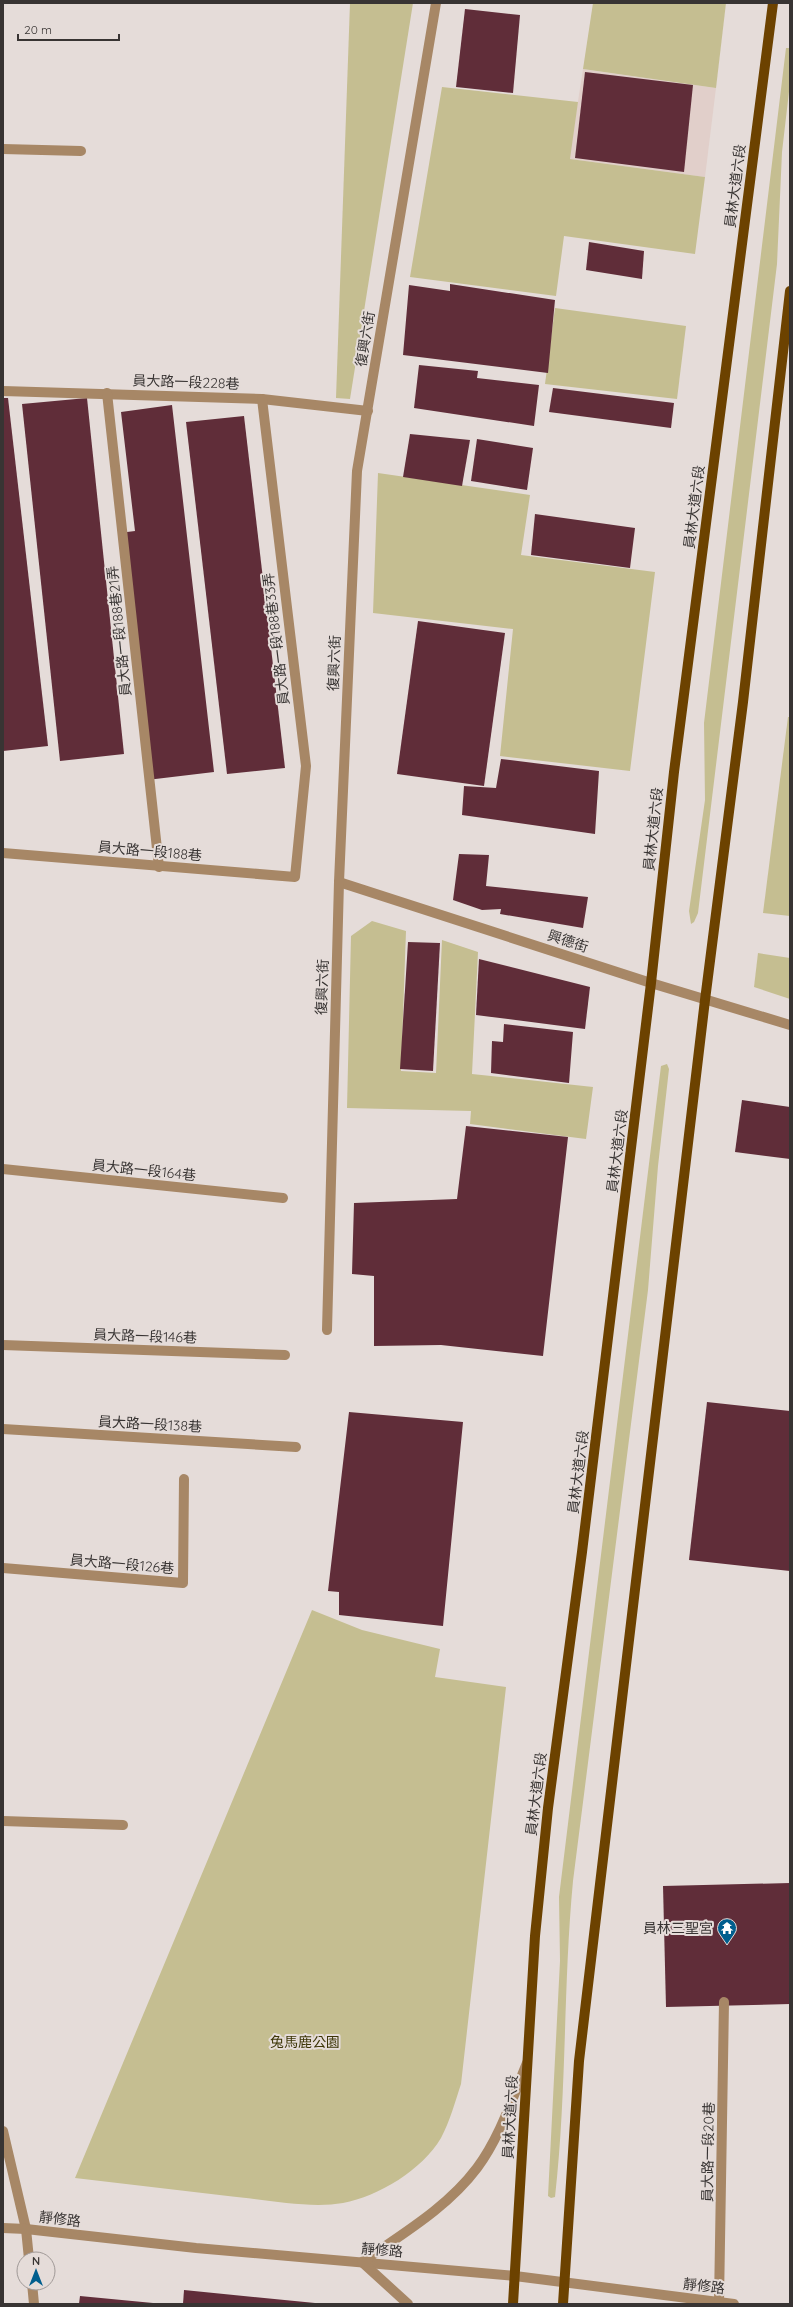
<svg xmlns="http://www.w3.org/2000/svg" width="793" height="2307" font-family="Quicksand,'Noto Sans TC',sans-serif">
	<rect width="100%" height="100%" fill="#e5dcd9"/>
	<!-- built -->
	<polygon fill="#e1cfca" points="583,69 716,88 705,177 569,159"/>
	<!-- green -->
	<g fill="#c5be91">
		<polygon points="350,3 413,3 350,399 336,398"/>
		<polygon points="593,3 726,3 716,88 583,69"/>
		<polygon points="786,48 790,48 790,83 782,152 777,264 698,913 694,922 691,924 689,911 705,800 704,723"/>
		<polygon points="442,87 578,102 570,159 705,177 695,254 564,236 556,296 410,277"/>
		<polygon points="555,308 686,326 677,399 545,384"/>
		<polygon points="378,473 530,495 521,555 655,572 630,771 500,756 513,629 373,613"/>
		<polygon points="788,717 790,717 790,916 763,913"/>
		<polygon points="372,921 406,931 401,1071 436,1073 442,940 478,952 472,1074 593,1087 586,1139 470,1124 471,1111 347,1108 351,936"/>
		<polygon points="758,953 790,958 790,999 754,987"/>
		<path d="M667,1064L669,1069L658,1166L648,1290L573,1881C563,1986 567,2092 555,2197L551,2198L548,2196L560,1961L559,1897L661,1066Z"/>
		<path d="M312,1610L362,1630L440,1649L435,1677L506,1687L461,2084C455,2102 450,2121 441,2138C422,2170 379,2196 343,2203C309,2209 262,2199 228,2196C177,2190 126,2184 75,2178Z"/>
	</g>
	<!-- building -->
	<g fill="#602d39">
		<polygon points="465,9 520,15 513,93 456,87"/>
		<polygon points="585,72 693,85 684,172 575,158"/>
		<polygon points="589,242 644,251 642,279 586,270"/>
		<polygon points="450,284 555,300 548,373 403,355 409,285 450,291"/>
		<polygon points="419,365 478,371 477,378 539,385 534,426 414,408"/>
		<polygon points="553,388 674,403 671,428 549,412"/>
		<polygon points="3,398 8,398 48,746 3,751"/>
		<polygon points="87,398 124,754 60,761 22,404"/>
		<polygon points="172,405 214,772 147,780 119,533 135,531 121,412"/>
		<polygon points="244,416 285,768 227,774 186,422"/>
		<polygon points="410,434 470,440 462,486 403,477"/>
		<polygon points="477,439 533,448 527,490 471,481"/>
		<polygon points="535,514 635,528 630,568 531,555"/>
		<polygon points="418,621 505,633 484,786 397,774"/>
		<polygon points="501,759 599,771 595,834 462,815 464,786 496,788"/>
		<polygon points="459,854 489,855 486,886 588,897 583,928 500,914 501,909 482,910 453,900"/>
		<polygon points="408,942 440,943 433,1071 400,1069"/>
		<polygon points="479,959 590,987 585,1029 476,1015"/>
		<polygon points="504,1024 573,1032 569,1083 491,1073 492,1041 503,1042"/>
		<polygon points="742,1100 790,1107 790,1159 735,1152"/>
		<polygon points="466,1126 568,1137 543,1356 441,1345 374,1346 374,1276 352,1274 354,1203 457,1199"/>
		<polygon points="707,1402 790,1411 790,1571 689,1560"/>
		<polygon points="349,1412 463,1422 443,1626 339,1615 339,1592 328,1591"/>
		<polygon points="790,1883 790,2004 666,2007 663,1886"/>
		<polygon points="184,2290 315,2303 315,2304 183,2304"/>
		<polygon points="80,2296 153,2303 153,2304 79,2304"/>
	</g>
	<g fill="none" stroke-linecap="round" stroke-linejoin="round">
		<!-- minor -->
		<g stroke="#a78766" stroke-width="10">
			<polyline points="3,149 81,151"/>
			<polyline points="3,391 262,399 368,411"/>
			<polyline points="107,393 159,867"/>
			<polyline points="3,853 295,877 306,766 262,399"/>
			<polyline points="339,882 651,983 790,1025"/>
			<polyline points="3,1169 283,1198"/>
			<polyline points="327,1330 339,882 357,471 436,3"/>
			<polyline points="3,1345 285,1355"/>
			<polyline points="3,1429 296,1447"/>
			<polyline points="3,1568 183,1583 184,1479"/>
			<polyline points="3,1821 123,1825"/>
			<polyline points="3,2131 26,2229 29,2259"/>
			<polyline points="3,2228 26,2229 196,2248 515,2276 734,2304"/>
			<polyline points="32,2283 34,2304"/>
			<polyline points="719,2302 724,2002"/>
			<path d="M408,2304L362,2262C402,2234 447,2208 477,2168C500,2137 512,2099 527,2063"/>
		</g>
		<!-- major -->
		<g stroke="#6c4200" stroke-width="10">
			<polyline points="513,2304 535,1936 548,1808 582,1552 651,983 674,772 773,3"/>
			<polyline points="563,2304 579,2061 705,1000 743,702 790,291"/>
		</g>
	</g>
	<!-- icons -->
	<defs>
		<g id="temple-pin" transform="scale(1)"><path d="M0 17L-7.5 6A9.5 9.5 0 1 1 7.5 6Z" fill="#005e8e" stroke="#e5dcd9"/><path d="M0-6L5-2H3V0L6.5 2.5H4V6H1.5V3h-3V6H-4V2.5H-6.5L-3 0V-2H-5Z" fill="#fff"/></g>
	</defs>
	<g fill-rule="evenodd">
		<use href="#temple-pin" x="727" y="1928"/>
	</g>
	<g text-anchor="middle" dominant-baseline="central" stroke-width="4" stroke-linejoin="round" paint-order="stroke">
		<!-- street labels -->
		<g font-size="14" fill="#383433" stroke="#e5dcd9">
			<text transform="translate(735 186) rotate(-83)">員林大道六段</text>
			<text transform="translate(365 339) rotate(-81)">復興六街</text>
			<text transform="translate(186 382) rotate(2)">員大路一段228巷</text>
			<text transform="translate(694 507) rotate(-83)">員林大道六段</text>
			<text transform="translate(119 631) rotate(-96)">員大路一段188巷21弄</text>
			<text transform="translate(276 639) rotate(-97)">員大路一段188巷33弄</text>
			<text transform="translate(334 663) rotate(-88)">復興六街</text>
			<text transform="translate(653 829) rotate(-84)">員林大道六段</text>
			<text transform="translate(150 851) rotate(5)">員大路一段188巷</text>
			<text transform="translate(568 941) rotate(18)">興德街</text>
			<text transform="translate(322 987) rotate(-88)">復興六街</text>
			<text transform="translate(617 1151) rotate(-83)">員林大道六段</text>
			<text transform="translate(144 1170) rotate(6)">員大路一段164巷</text>
			<text transform="translate(145 1336) rotate(2)">員大路一段146巷</text>
			<text transform="translate(150 1424) rotate(3)">員大路一段138巷</text>
			<text transform="translate(578 1472) rotate(-83)">員林大道六段</text>
			<text transform="translate(122 1564) rotate(5)">員大路一段126巷</text>
			<text transform="translate(536 1794) rotate(-83)">員林大道六段</text>
			<text transform="translate(510 2117) rotate(-87)">員林大道六段</text>
			<text transform="translate(708 2152) rotate(-89)">員大路一段20巷</text>
			<text transform="translate(60 2219) rotate(7)">靜修路</text>
			<text transform="translate(382 2250) rotate(5)">靜修路</text>
			<text transform="translate(704 2286) rotate(7)">靜修路</text>
		</g>
		<!-- poi labels -->
		<g font-size="14" fill="#383433" stroke="#e5dcd9" text-anchor="end">
			<text x="713" y="1928">員林三聖宮</text>
		</g>
		<!-- park labels -->
		<g font-size="14" fill="#3c3507" stroke="#e5dcd9">
			<text x="305" y="2042">兔馬鹿公園</text>
		</g>
	</g>
	<!-- border -->
	<rect width="793" height="2307" fill="none" stroke="#383433" stroke-width="8"/>
	<!-- north arrow -->
	<g transform="translate(36 2271)"><circle r="19" fill="#e5dcd9" stroke="#a09997"/>
	<path d="M0-3L7 15L0 10L-7 15Z" fill="#005e8e"/>
	<text y="-6" font-size="11" font-weight="bold" text-anchor="middle" fill="#383433">N</text>
	</g>
	<!-- scale -->
	<path d="M18 34v6h101v-6" fill="none" stroke="#383433" stroke-width="2"/>
	<text x="24" y="34" font-size="12" fill="#383433" stroke="#e5dcd9" stroke-width="3" paint-order="stroke">20 m</text>
</svg>
